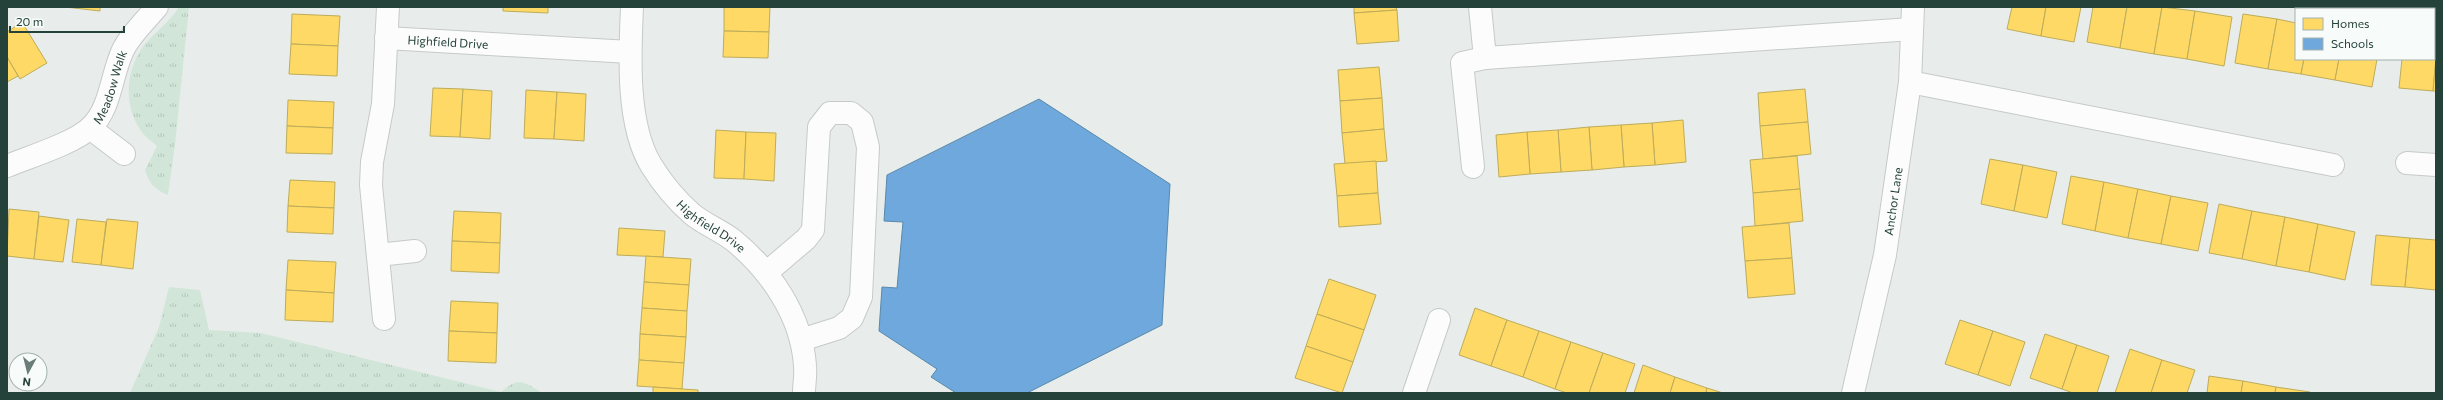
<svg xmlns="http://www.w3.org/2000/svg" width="2443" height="400" font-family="Commissioner,sans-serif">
	<defs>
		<pattern id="grass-tufts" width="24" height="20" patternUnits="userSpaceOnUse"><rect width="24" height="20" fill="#d1e6d8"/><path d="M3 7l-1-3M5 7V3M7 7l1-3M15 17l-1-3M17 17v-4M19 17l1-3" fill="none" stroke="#b3c6ba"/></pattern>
	</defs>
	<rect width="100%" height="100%" fill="#e8edeb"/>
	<!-- grass -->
	<g fill="url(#grass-tufts)">
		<path d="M179,7H189L175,145L168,195C156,191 148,182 145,170L157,146C152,141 145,137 141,131C124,106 125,73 142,48C153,33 169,23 179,7Z"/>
		<path d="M169,287L200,290L209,330L261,333L501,392C518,377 524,381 542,393H130L159,327Z"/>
	</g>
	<!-- homes -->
	<g fill="#ffd966" stroke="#bdac59">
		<polygon points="65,7 100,7 100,11"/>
		<polygon points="503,7 548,7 548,13 503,11"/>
		<polygon points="724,7 770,7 769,32 724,31"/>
		<polygon points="1354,7 1396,7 1397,10 1354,13"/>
		<polygon points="2012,7 2046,7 2041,36 2007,29"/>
		<polygon points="2046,7 2081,7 2074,42 2041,36"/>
		<polygon points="2093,7 2127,7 2120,48 2087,42"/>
		<polygon points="2127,7 2162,7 2154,54 2120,48"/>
		<polygon points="2162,7 2195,11 2187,59 2154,54"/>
		<polygon points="1397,10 1399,41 1357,44 1354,13"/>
		<polygon points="2195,11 2232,17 2224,66 2187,59"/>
		<polygon points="292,14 340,16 338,46 291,44"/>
		<polygon points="2243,14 2277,19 2268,69 2235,63"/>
		<polygon points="2277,19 2296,23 2296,59 2304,59 2301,74 2268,69"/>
		<polygon points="22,22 47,63 20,79 7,57 7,32"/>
		<polygon points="724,31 769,32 768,58 723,57"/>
		<polygon points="2434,41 2436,41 2436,58 2433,91 2399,88 2402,59 2434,59"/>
		<polygon points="291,44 338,46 337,76 289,74"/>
		<polygon points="7,57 18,76 7,82"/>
		<polygon points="2436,58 2436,91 2433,91"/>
		<polygon points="2304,59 2339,59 2335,80 2301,74"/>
		<polygon points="2339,59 2377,59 2372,87 2335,80"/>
		<polygon points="1379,67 1382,98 1340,101 1338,70"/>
		<polygon points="433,88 463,89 460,137 430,136"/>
		<polygon points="463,89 492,91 490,139 460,137"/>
		<polygon points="1805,89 1808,122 1760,126 1758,93"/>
		<polygon points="526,90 557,92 554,139 524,138"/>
		<polygon points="557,92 586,94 584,141 554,139"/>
		<polygon points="1382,98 1384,129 1342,133 1340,101"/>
		<polygon points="288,100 334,102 333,128 287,126"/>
		<polygon points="1683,120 1686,162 1655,165 1652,123"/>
		<polygon points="1808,122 1811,154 1763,159 1760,126"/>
		<polygon points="1652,123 1655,165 1624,167 1621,125"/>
		<polygon points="1621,125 1624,167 1592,170 1589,127"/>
		<polygon points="287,126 333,128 332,154 286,153"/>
		<polygon points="1589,127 1592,170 1561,172 1558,130"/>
		<polygon points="1384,129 1387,161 1345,164 1342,133"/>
		<polygon points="716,130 746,132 744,179 714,178"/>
		<polygon points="1558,130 1561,172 1530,174 1527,132"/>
		<polygon points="746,132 776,133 774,181 744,179"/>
		<polygon points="1527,132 1530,174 1499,177 1496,135"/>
		<polygon points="1797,156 1800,189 1753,193 1750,160"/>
		<polygon points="1990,159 2023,165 2014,211 1981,204"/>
		<polygon points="1376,161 1378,193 1337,196 1334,164"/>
		<polygon points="2023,165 2057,172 2047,218 2014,211"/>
		<polygon points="2071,176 2104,182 2095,231 2062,224"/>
		<polygon points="290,180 335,182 334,208 288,206"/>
		<polygon points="2104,182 2138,189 2128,238 2095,231"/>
		<polygon points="1800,189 1803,221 1755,226 1753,193"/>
		<polygon points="2138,189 2171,196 2161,244 2128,238"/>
		<polygon points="1378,193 1381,224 1339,227 1337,196"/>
		<polygon points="2171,196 2208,203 2198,251 2161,244"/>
		<polygon points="2219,204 2252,211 2242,259 2209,253"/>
		<polygon points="288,206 334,208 333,234 287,232"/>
		<polygon points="9,209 39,212 34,259 7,256"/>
		<polygon points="454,211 501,213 500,243 452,241"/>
		<polygon points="2252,211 2285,217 2276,266 2242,259"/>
		<polygon points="39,216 69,220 63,262 34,259"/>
		<polygon points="2285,217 2318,224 2309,272 2276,266"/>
		<polygon points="77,219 106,222 101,265 72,262"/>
		<polygon points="107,219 138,222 133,269 101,265"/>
		<polygon points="1789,223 1792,258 1745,261 1742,227"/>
		<polygon points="2318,224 2355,232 2345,280 2309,272"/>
		<polygon points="619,228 665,231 663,257 617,255"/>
		<polygon points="2376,235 2410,238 2405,287 2371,285"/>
		<polygon points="2410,238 2436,240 2436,290 2405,287"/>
		<polygon points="452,241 500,243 499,273 451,271"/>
		<polygon points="646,256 691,259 689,285 644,282"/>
		<polygon points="1792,258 1795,294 1748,298 1745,261"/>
		<polygon points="288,260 336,262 334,293 286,290"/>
		<polygon points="1329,279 1376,295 1364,330 1317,314"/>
		<polygon points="644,282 689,285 687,311 642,308"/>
		<polygon points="286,290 334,293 333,322 285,320"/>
		<polygon points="451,301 498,303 497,333 449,331"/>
		<polygon points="642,308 687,311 686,337 640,334"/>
		<polygon points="1475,308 1507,320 1491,366 1459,355"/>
		<polygon points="1317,314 1364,330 1353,362 1306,346"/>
		<polygon points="1507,320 1539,331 1523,377 1491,366"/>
		<polygon points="1960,320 1993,331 1978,375 1945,364"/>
		<polygon points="449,331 497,333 496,363 448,361"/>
		<polygon points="1539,331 1571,342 1555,389 1523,377"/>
		<polygon points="1993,331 2025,342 2010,386 1978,375"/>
		<polygon points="640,334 686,337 684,363 639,360"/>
		<polygon points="2045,334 2077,345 2062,389 2030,378"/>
		<polygon points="1571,342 1603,353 1589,393 1567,393 1555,389"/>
		<polygon points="2077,345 2109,356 2097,393 2073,393 2062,389"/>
		<polygon points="1306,346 1353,362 1342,393 1295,378"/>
		<polygon points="2130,349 2162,360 2151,393 2115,393"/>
		<polygon points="1603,353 1635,364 1625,393 1589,393"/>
		<polygon points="639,360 684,363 682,389 637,386"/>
		<polygon points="2162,360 2195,370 2187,393 2151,393"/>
		<polygon points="1643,365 1675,377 1670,393 1634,393"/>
		<polygon points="2209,376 2243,381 2241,393 2207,393"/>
		<polygon points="1675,377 1707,388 1706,393 1670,393"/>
		<polygon points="2243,381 2276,387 2275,393 2241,393"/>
		<polygon points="653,387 698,390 698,393 653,393"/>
		<polygon points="2276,387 2310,392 2310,393 2275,393"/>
		<polygon points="1707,388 1723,393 1706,393"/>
	</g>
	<!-- schools -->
	<polygon fill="#6fa8dc" stroke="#5889ab" points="1039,99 1170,184 1162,325 1027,393 956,393 931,377 937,369 879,331 882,287 897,288 903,222 884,221 887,175"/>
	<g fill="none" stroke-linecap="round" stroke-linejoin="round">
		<!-- minor casing -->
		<g stroke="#c5cac8" stroke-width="24">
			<g id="minor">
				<path id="s1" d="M632,7C630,53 626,124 651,165C662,183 676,200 692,214C704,224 720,230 733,240C770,270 802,316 805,366C806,375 804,384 804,393"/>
				<polyline points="1480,7 1485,58"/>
				<path id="s2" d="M386,38L630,52"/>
				<polyline points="1910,82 2333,165"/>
				<polyline points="90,128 124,154"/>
				<polyline points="2407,163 2436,165"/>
				<path id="s3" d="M7,166C29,157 74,143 90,128C111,109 111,75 123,50C130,35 146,20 157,7"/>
				<polyline points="1473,167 1462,63 1485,58 1912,29"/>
				<polyline points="378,255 415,251"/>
				<polyline points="766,273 806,239 813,230 819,127 830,113 851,113 862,122 868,147 861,297 852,318 839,328 801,340"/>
				<polyline points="384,319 371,185 372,162 383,104 388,7"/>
				<polyline points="1414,393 1439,320"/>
				<path id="s4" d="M1853,393L1885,255L1910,82L1913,7"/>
			</g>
		</g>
		<!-- minor -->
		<use href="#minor" stroke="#fcfcfc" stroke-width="22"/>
	</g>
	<g text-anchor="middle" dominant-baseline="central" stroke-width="4" stroke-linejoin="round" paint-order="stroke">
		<!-- street labels -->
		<g font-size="12" fill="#24423a" stroke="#f7fbf9">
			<text stroke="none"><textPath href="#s2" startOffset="62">Highfield Drive</textPath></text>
			<text stroke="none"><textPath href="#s3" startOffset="138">Meadow Walk</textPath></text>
			<text stroke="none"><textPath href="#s4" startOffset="196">Anchor Lane</textPath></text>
			<text stroke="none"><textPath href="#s1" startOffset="248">Highfield Drive</textPath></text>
		</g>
	</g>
	<!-- border -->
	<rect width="2443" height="400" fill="none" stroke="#24423a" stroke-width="16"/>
	<!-- legend -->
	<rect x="2295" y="8" width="140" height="52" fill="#f7fbf9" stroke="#a3b1ad"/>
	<rect x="2303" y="18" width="20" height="12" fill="#ffd966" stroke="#a3b1ad"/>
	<text x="2331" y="28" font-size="12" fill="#24423a">Homes</text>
	<rect x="2303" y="38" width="20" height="12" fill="#6fa8dc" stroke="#a3b1ad"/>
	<text x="2331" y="48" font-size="12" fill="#24423a">Schools</text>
	<!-- north arrow -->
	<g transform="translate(28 372) rotate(187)"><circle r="19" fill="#f7fbf9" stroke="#a3b1ad"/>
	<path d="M0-3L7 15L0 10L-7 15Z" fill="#697e78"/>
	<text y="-6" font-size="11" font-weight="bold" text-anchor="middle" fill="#24423a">N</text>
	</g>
	<!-- scale -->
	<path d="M10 26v6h114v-6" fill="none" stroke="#24423a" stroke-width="2"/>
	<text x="16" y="26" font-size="12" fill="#24423a" stroke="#f7fbf9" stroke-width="3" paint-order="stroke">20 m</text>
</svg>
